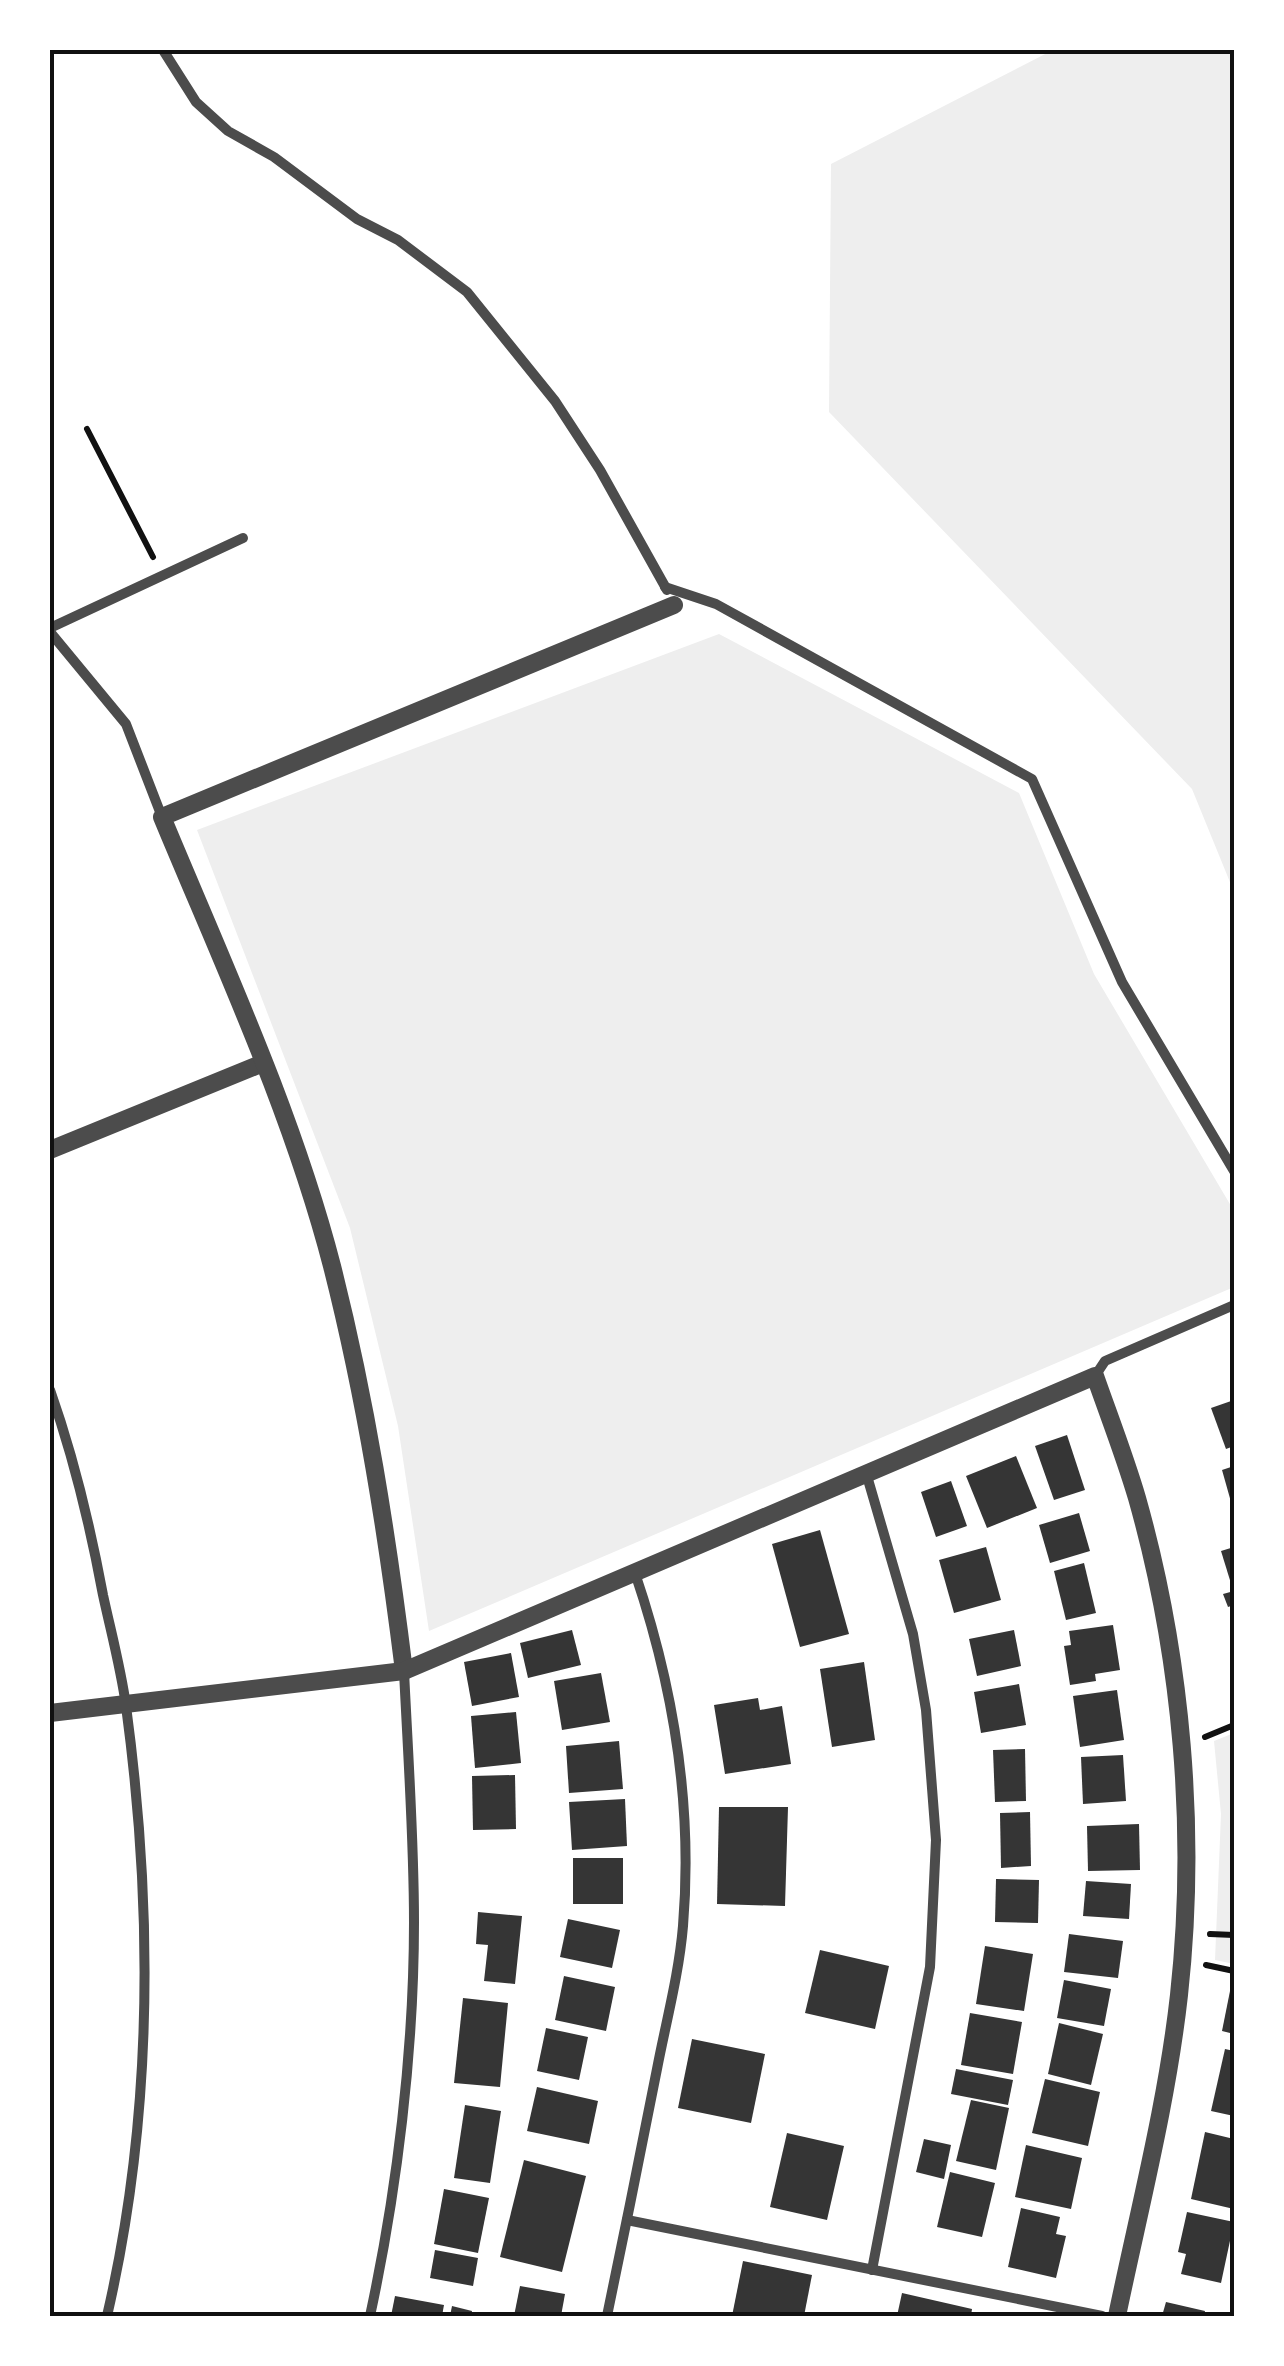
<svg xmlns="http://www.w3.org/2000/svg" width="1284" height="2366" font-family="Arial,sans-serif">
	<rect width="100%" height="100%" fill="#fff"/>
	<!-- green -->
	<g fill="#eee">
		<polygon points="1053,50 1234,50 1234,892 1192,789 829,412 831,164"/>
		<polygon points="719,634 1019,793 1094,974 1234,1211 1234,1287 429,1631 398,1426 350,1228 197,830"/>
		<polygon points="1234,1733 1234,1964 1215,1960 1221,1814 1214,1741"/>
	</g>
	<!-- building -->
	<g fill="#353535">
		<polygon points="1234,1400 1234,1446 1226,1449 1211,1408"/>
		<polygon points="1067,1435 1085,1490 1054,1500 1035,1446"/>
		<polygon points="1016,1456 1037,1508 987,1528 966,1476"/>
		<polygon points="1234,1466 1234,1509 1233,1509 1222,1470"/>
		<polygon points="951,1481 967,1526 936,1537 921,1492"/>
		<polygon points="1079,1513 1090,1551 1050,1563 1039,1525"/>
		<polygon points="820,1530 849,1634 800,1647 772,1544"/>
		<polygon points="986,1547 1001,1600 954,1613 939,1560"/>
		<polygon points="1234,1547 1234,1589 1233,1590 1221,1551"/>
		<polygon points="1084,1563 1096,1613 1066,1620 1054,1571"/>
		<polygon points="1234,1591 1234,1605 1228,1607 1223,1594"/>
		<polygon points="1113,1625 1120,1670 1095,1674 1096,1681 1070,1685 1064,1646 1071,1645 1069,1631"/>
		<polygon points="572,1630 581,1665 528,1678 520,1643"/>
		<polygon points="1014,1630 1021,1666 977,1676 969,1639"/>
		<polygon points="511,1653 519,1697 472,1706 464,1662"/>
		<polygon points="864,1662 875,1740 832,1747 820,1669"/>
		<polygon points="601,1673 610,1722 562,1730 554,1681"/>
		<polygon points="1019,1684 1026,1725 981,1733 974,1692"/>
		<polygon points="1117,1690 1124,1740 1080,1747 1073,1696"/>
		<polygon points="758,1698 760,1710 782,1706 791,1764 725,1774 714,1705"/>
		<polygon points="516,1712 521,1763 475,1768 471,1716"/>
		<polygon points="619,1741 623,1789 569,1793 566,1746"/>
		<polygon points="1025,1749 1026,1801 995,1802 993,1750"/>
		<polygon points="1123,1755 1126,1801 1083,1804 1081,1757"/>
		<polygon points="515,1775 516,1829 473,1830 472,1776"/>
		<polygon points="625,1799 627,1846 572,1850 569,1802"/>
		<polygon points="719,1807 788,1807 785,1906 717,1904"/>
		<polygon points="1030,1812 1031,1866 1001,1868 1000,1813"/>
		<polygon points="1139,1824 1140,1870 1088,1871 1087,1826"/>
		<rect x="573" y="1858" width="50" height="46"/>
		<polygon points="996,1879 1039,1880 1038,1923 995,1922"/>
		<polygon points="1086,1881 1131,1884 1129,1919 1083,1916"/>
		<polygon points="478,1912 522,1916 515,1984 484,1981 488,1945 476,1944"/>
		<polygon points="568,1919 620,1930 612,1968 560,1957"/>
		<polygon points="1069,1934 1123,1941 1118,1978 1064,1972"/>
		<polygon points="985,1946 1033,1954 1024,2011 976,2004"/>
		<polygon points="820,1950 889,1966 875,2029 805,2013"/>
		<polygon points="564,1976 615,1987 606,2031 555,2020"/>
		<polygon points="1064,1980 1111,1989 1104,2026 1057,2018"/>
		<polygon points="1232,1981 1234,1981 1234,2034 1222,2031"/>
		<polygon points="463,1998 508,2003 500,2087 454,2083"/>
		<polygon points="970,2013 1022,2022 1013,2074 961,2065"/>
		<polygon points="1059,2023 1103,2034 1091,2085 1048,2074"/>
		<polygon points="546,2028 588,2037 579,2080 537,2071"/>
		<polygon points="692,2039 765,2054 751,2123 678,2108"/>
		<polygon points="1225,2049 1234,2051 1234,2116 1211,2111"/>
		<polygon points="956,2069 1013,2080 1008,2105 951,2094"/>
		<polygon points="1045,2079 1100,2092 1088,2146 1032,2133"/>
		<polygon points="537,2087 598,2101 589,2144 527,2131"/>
		<polygon points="971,2100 1009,2108 996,2170 956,2161"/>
		<polygon points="465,2105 501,2111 490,2183 454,2178"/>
		<polygon points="1205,2132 1234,2139 1234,2209 1191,2199"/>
		<polygon points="787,2133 844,2146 827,2220 770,2207"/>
		<polygon points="924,2139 951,2145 944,2179 916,2172"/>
		<polygon points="1026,2145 1082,2158 1071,2209 1015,2197"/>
		<polygon points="524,2160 586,2176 562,2272 500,2257"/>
		<polygon points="950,2172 995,2183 982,2237 937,2227"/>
		<polygon points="444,2189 489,2198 478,2253 434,2244"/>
		<polygon points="1021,2208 1060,2217 1056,2234 1066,2236 1056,2278 1008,2267"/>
		<polygon points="1187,2212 1234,2222 1221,2283 1181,2274 1186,2254 1178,2252"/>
		<polygon points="435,2250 478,2258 473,2286 430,2278"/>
		<polygon points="743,2261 812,2275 804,2316 732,2316"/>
		<polygon points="520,2286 565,2294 561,2316 514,2316"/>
		<polygon points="902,2293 972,2309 971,2316 897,2316"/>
		<polygon points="395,2296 444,2305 442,2316 391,2316"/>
		<polygon points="1166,2302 1205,2311 1204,2316 1162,2316"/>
		<polygon points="452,2306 472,2311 471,2316 450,2316"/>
	</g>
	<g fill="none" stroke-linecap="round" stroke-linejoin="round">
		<!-- path -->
		<g stroke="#111" stroke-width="6">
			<polyline points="87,429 153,557"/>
			<polyline points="1205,1737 1234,1725"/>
			<polyline points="1210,1934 1234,1935"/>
			<polyline points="1206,1965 1234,1971"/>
		</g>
		<!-- minor -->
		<g stroke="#4c4c4c" stroke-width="10">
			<polyline points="163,50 196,102 228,131 274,157 357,219 398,240 467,292 555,401 600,470 667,590"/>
			<polyline points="665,587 716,604 1032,779 1122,982 1234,1171"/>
			<polyline points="50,628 243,538"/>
			<polyline points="50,632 126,724 162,817"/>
			<polyline points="1095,1376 1105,1361 1234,1305"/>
			<path d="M50,1390C74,1458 90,1525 103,1595C111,1632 121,1669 126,1706C153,1907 153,2118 107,2316"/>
			<polyline points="867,1476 913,1634 926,1710 936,1840 930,1967 872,2270"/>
			<polyline points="627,2220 1102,2316"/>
			<path d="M370,2316C397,2191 414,2051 414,1922C414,1839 408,1755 404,1671"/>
			<path d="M607,2316C624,2234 641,2151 657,2069C666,2022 679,1974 683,1926C693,1805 674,1688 635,1573"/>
		</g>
		<!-- tertiary -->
		<g stroke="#4c4c4c" stroke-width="18">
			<polyline points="50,1150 263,1063"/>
			<path d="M404,1671C387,1534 366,1400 332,1266C292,1112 223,964 162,817L674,605"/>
			<path d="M50,1713L404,1671L1095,1376C1109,1416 1125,1457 1137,1498C1182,1657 1197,1831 1179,1995C1167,2103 1139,2210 1117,2316"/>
		</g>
	</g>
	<!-- border -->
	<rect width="1284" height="2366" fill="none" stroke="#ffffff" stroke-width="105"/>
	<rect x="52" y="52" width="1180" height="2262" fill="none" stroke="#111" stroke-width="4"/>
</svg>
